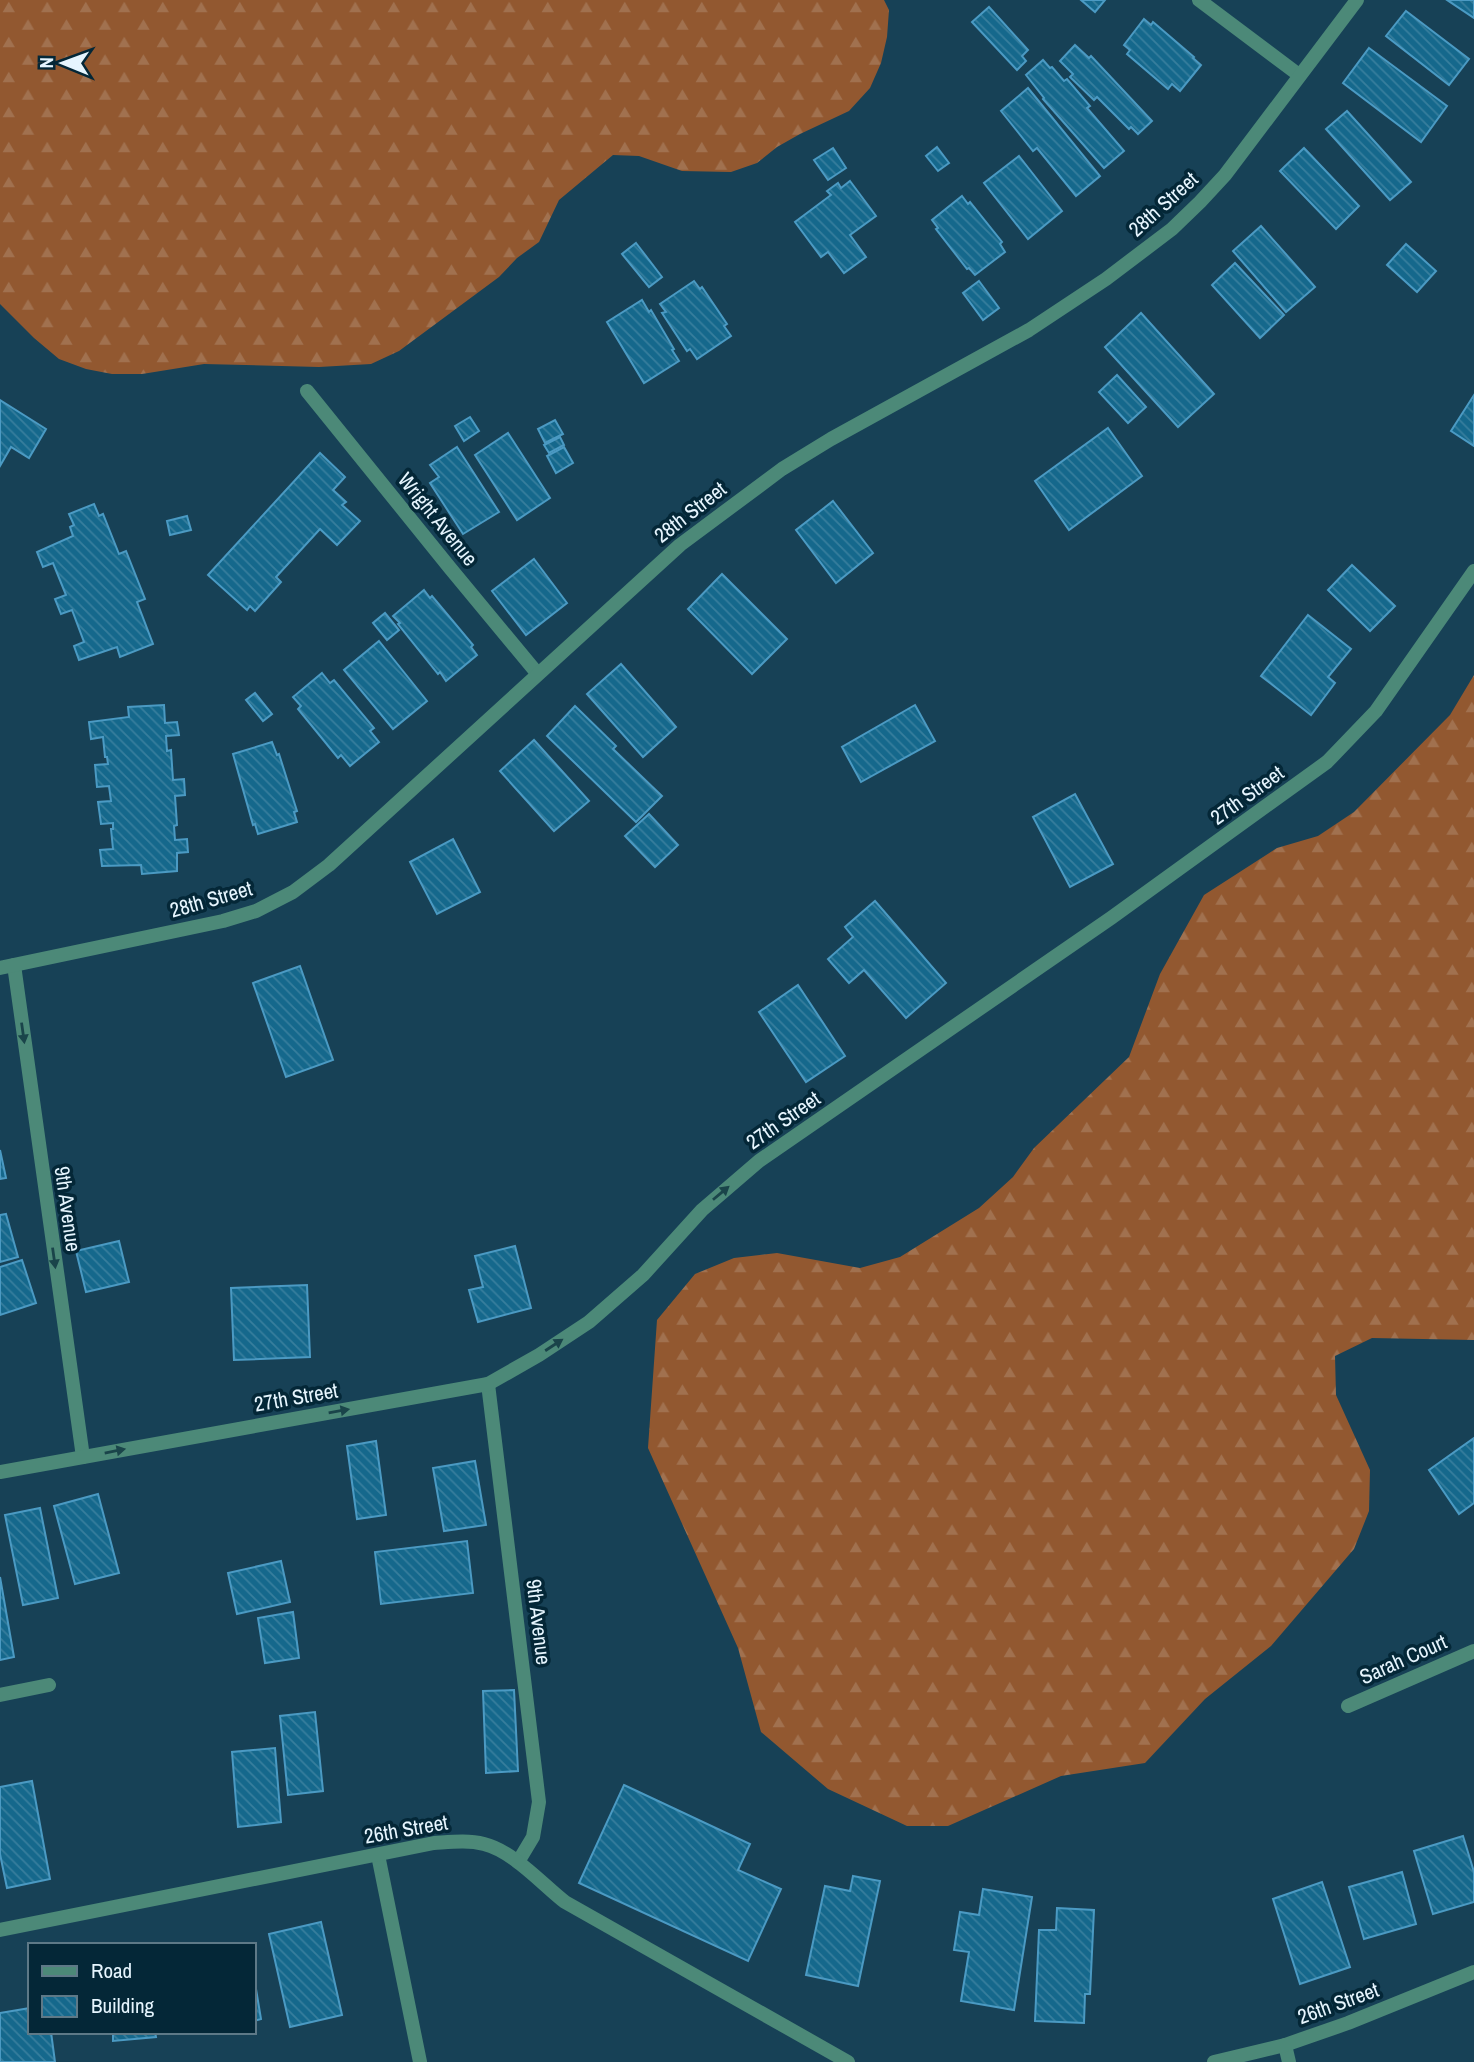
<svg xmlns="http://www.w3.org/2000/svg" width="1474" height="2062" font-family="'Archivo Narrow',sans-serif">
	<defs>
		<pattern id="forest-firs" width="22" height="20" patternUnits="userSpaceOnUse" patternTransform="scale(1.75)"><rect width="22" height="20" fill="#925830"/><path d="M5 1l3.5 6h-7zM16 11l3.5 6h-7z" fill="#a1714f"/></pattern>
		<pattern id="building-back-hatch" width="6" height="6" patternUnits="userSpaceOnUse" patternTransform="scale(1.75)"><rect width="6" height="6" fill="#15688c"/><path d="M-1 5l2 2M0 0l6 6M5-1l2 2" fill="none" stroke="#377e9d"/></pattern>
	</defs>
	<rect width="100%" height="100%" fill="#174156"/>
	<!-- forest -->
	<g fill="url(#forest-firs)">
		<polygon points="0,0 884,0 889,10 887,37 881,63 870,88 849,111 800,134 777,147 757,163 731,172 682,171 639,156 613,155 559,200 539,242 517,258 499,277 399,351 371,364 319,367 204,364 142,374 112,374 86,369 59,359 34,338 0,304"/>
		<polygon points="1474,675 1474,1340 1372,1338 1335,1356 1336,1395 1370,1470 1369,1511 1354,1549 1271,1646 1205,1699 1145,1763 1061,1776 948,1826 907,1826 828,1789 761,1732 738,1648 648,1448 657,1320 695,1274 734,1258 777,1253 860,1268 900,1257 979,1208 1013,1177 1034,1148 1129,1057 1160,974 1204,895 1277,848 1318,836 1354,812 1450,715"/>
	</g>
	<!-- building -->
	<g fill="url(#building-back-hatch)" stroke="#4b9ac3" stroke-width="2">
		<polygon points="1081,0 1105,0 1095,12"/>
		<polygon points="1447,0 1474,0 1474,18"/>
		<polygon points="989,7 1028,50 1022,56 1026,61 1017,70 972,22"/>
		<polygon points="1406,11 1469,59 1449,85 1386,36"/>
		<polygon points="1144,19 1151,25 1153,22 1194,57 1193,58 1201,65 1180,91 1172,84 1168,89 1127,54 1130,50 1124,45"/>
		<polygon points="1075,45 1089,58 1091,56 1152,121 1138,134 1131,127 1129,129 1097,97 1094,100 1070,77 1073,74 1060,61"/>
		<polygon points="1369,48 1447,106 1421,142 1343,83"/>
		<polygon points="1043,60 1050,68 1052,67 1064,81 1067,79 1090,106 1087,108 1124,151 1104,168 1043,99 1044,98 1026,75"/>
		<polygon points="1028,88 1100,176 1076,196 1037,148 1033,151 1001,111"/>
		<polygon points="1347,111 1411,182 1390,200 1326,129"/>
		<polygon points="937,147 949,163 938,171 926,156"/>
		<polygon points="833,148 846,168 828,180 814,160"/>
		<polygon points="1304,148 1359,206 1336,229 1280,171"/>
		<polygon points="1019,156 1062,211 1028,239 984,183"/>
		<polygon points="850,181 876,216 850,235 866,257 844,273 828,252 821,257 795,222 831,195 827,191 838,183 841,188"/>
		<polygon points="962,196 968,204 970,202 1002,242 1000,244 1005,252 975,275 969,268 967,269 936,229 938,228 932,220"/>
		<polygon points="1261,226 1315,287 1286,312 1233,251"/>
		<polygon points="636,243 662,277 649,287 622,254"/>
		<polygon points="1406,244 1436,271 1417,292 1387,265"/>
		<polygon points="1235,263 1284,315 1260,338 1212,285"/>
		<polygon points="694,281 700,289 702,287 727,324 724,326 731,336 697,359 690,349 687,351 662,313 666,312 660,304"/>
		<polygon points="979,281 999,308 983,320 963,293"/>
		<polygon points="642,300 649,312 651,310 674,349 672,350 679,361 644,383 607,322"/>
		<polygon points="1141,313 1214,394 1178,427 1105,347"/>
		<polygon points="1117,375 1146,407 1128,423 1099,392"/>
		<polygon points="1474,395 1474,446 1451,431"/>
		<polygon points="0,400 46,429 29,458 11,447 0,466"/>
		<polygon points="470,417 479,431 464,441 455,426"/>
		<polygon points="555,420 563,434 545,443 538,429"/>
		<polygon points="1108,428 1142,476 1069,530 1035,481"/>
		<polygon points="508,433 550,498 517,520 475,455"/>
		<polygon points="560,437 564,445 549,453 544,445"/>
		<polygon points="457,447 499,512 463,534 430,483 439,477 430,465"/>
		<polygon points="564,447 573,463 556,473 547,456"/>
		<polygon points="320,453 345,477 333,490 346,502 342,505 360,521 337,545 320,529 276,577 281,582 255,611 250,606 247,610 208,575"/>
		<polygon points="833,501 873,553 836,583 796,530"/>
		<polygon points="94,504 99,516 103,514 119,554 126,551 145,599 137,602 153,644 120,657 117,647 79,660 74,646 84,642 72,610 61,614 55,599 66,595 53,563 43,567 37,552 73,536 70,527 74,525 69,514"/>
		<polygon points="187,516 191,530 170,535 167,521"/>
		<polygon points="534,559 567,603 526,635 492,591"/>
		<polygon points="1352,565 1395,606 1370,631 1328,590"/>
		<polygon points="722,574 787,639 752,674 688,609"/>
		<polygon points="424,590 430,598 432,596 473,645 471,647 477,655 446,681 440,672 438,674 398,624 400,623 393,616"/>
		<polygon points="385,613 399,630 387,640 373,623"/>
		<polygon points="1308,615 1351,649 1328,677 1335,683 1311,715 1261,676"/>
		<polygon points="379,641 427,701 393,729 344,670"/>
		<polygon points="621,664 676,727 643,757 587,694"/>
		<polygon points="322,673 330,683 334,680 374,728 370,731 379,742 350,766 341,755 338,758 298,709 301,706 293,697"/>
		<polygon points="255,693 272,714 263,721 246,700"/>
		<polygon points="164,705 165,723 177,722 179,735 166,736 167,751 171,750 173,780 184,779 185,795 175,796 177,825 174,826 175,840 187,839 188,852 177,853 177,871 142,874 141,865 102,866 100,850 113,849 111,829 113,829 113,823 101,824 98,802 111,801 109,786 97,787 95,765 108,764 107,757 105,757 103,737 91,739 89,722 129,717 128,707"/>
		<polygon points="915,705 935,741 861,782 842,747"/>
		<polygon points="575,706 616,746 613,749 662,796 636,822 547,736"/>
		<polygon points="534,740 589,801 554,831 500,771"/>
		<polygon points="272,742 277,755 279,754 297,811 294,812 297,822 258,834 255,824 253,825 233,754"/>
		<polygon points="1075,794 1113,864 1070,887 1033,817"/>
		<polygon points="649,814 678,845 655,867 625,836"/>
		<polygon points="453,839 480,892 437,914 410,862"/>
		<polygon points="875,901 946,983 906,1018 864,970 849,983 828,959 853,937 845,927"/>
		<polygon points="300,966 333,1060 286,1077 253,983"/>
		<polygon points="798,985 845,1056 806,1082 759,1012"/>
		<polygon points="0,1150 6,1178 0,1179"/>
		<polygon points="6,1214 18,1257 0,1262 0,1215"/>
		<polygon points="119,1241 129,1282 86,1292 76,1251"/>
		<polygon points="515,1246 531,1308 478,1322 469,1290 483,1287 475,1256"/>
		<polygon points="22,1260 36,1303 0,1315 0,1267"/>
		<polygon points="307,1285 310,1357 234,1360 231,1288"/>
		<polygon points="1474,1438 1474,1503 1459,1514 1429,1470"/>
		<polygon points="376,1441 386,1515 357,1519 347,1446"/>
		<polygon points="475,1461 486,1525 444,1531 433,1468"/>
		<polygon points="98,1494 119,1573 75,1584 54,1506"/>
		<polygon points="40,1508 58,1598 23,1605 5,1515"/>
		<polygon points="467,1541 473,1593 381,1604 375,1552"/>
		<polygon points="281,1561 290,1602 237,1614 228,1573"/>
		<polygon points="0,1577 14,1657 0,1660"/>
		<polygon points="293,1612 299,1658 265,1663 258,1618"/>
		<polygon points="514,1690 518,1771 486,1773 483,1691"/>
		<polygon points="315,1712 323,1791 288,1795 280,1716"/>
		<polygon points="275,1748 281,1822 238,1827 232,1752"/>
		<polygon points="32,1781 50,1879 7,1888 0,1854 0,1787"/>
		<polygon points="624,1785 750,1844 738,1870 781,1889 748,1961 579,1883"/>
		<polygon points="1463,1836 1474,1872 1474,1902 1433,1914 1414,1851"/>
		<polygon points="1402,1872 1416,1924 1364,1939 1349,1887"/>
		<polygon points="853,1876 880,1881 858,1986 806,1975 825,1886 850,1891"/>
		<polygon points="1322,1882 1350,1967 1300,1984 1273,1899"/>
		<polygon points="983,1889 1032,1897 1014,2010 961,2001 969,1952 954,1950 960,1912 979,1915"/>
		<polygon points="1057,1908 1094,1910 1090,1994 1085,1994 1084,2023 1035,2021 1039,1930 1056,1930"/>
		<polygon points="321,1922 342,2015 290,2027 269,1934"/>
		<polygon points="254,1977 261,2019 254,2021"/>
		<polygon points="30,2008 30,2032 51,2032 55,2062 0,2062 0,2013"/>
		<polygon points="113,2032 155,2032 156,2037 113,2041"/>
	</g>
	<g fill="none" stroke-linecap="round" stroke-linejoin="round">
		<!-- lane -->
		<polyline stroke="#4c8978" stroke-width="14" points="0,1695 49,1685"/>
		<!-- street -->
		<g stroke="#4c8978" stroke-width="14">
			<polyline points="1199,0 1299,75"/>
			<polyline points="307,391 450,568 537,673"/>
			<polyline points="14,965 83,1457"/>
			<polyline points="0,968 223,921 256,911 293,892 329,865 680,545 782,469 831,439 1029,330 1106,279 1172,229 1200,202 1225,175 1357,0"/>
			<polyline points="488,1384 539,1802 533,1837 518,1862"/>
			<polyline points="0,1472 488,1384 539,1355 589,1322 643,1275 702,1210 759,1161 1111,918 1327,762 1376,711 1474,571"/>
			<polyline points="1348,1706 1474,1651"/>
			<polyline points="378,1855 420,2062"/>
			<path d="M0,1930L434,1843C451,1842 468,1840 484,1844C513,1851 542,1884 565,1902L848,2062"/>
			<polyline points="1285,2045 1289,2062"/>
			<polyline points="1214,2062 1285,2045 1348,2023 1474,1972"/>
		</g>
	</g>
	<!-- one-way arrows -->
	<defs><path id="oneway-solid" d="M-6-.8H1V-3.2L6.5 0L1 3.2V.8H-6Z" transform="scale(1.75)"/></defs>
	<g fill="#1a444a">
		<use href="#oneway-solid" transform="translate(23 1033) rotate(82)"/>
		<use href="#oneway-solid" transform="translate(721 1193) rotate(-40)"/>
		<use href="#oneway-solid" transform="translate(54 1258) rotate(82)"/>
		<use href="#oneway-solid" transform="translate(554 1345) rotate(-33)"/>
		<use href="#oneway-solid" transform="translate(339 1411) rotate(-10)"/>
		<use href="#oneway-solid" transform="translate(115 1451) rotate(-11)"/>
	</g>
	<g text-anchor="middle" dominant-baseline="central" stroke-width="7" stroke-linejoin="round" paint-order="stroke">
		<!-- street labels -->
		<g font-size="21" fill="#e6f5fe" stroke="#042737">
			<text transform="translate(1163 204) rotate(-42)">28th Street</text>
			<text transform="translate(690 512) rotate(-38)">28th Street</text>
			<text transform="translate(438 519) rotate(51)">Wright Avenue</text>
			<text transform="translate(1247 795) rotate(-36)">27th Street</text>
			<text transform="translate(211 899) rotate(-16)">28th Street</text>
			<text transform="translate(783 1120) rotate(-35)">27th Street</text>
			<text transform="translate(68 1209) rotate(82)">9th Avenue</text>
			<text transform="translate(296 1397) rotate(-10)">27th Street</text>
			<text transform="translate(539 1622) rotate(83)">9th Avenue</text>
			<text transform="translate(1403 1659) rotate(-24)">Sarah Court</text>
			<text transform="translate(406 1829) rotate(-10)">26th Street</text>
			<text transform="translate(1338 2003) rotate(-20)">26th Street</text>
		</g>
	</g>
	<!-- legend -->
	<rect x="28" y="1943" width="228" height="91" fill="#042737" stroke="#5e7987" stroke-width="2"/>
	<rect x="42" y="1966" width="35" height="10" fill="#4c8978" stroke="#5e7987" stroke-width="2"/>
	<text x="91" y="1978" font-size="21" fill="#e6f5fe">Road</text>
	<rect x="42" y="1996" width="35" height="21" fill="url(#building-back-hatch)" stroke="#5e7987" stroke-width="2"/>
	<text x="91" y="2013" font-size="21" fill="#e6f5fe">Building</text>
	<!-- north arrow -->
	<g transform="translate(63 63) rotate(271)" stroke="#042737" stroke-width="5" paint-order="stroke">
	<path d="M0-5L12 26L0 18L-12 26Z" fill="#e6f5fe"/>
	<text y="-10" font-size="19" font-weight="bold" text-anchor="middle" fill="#e6f5fe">N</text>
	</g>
</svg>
